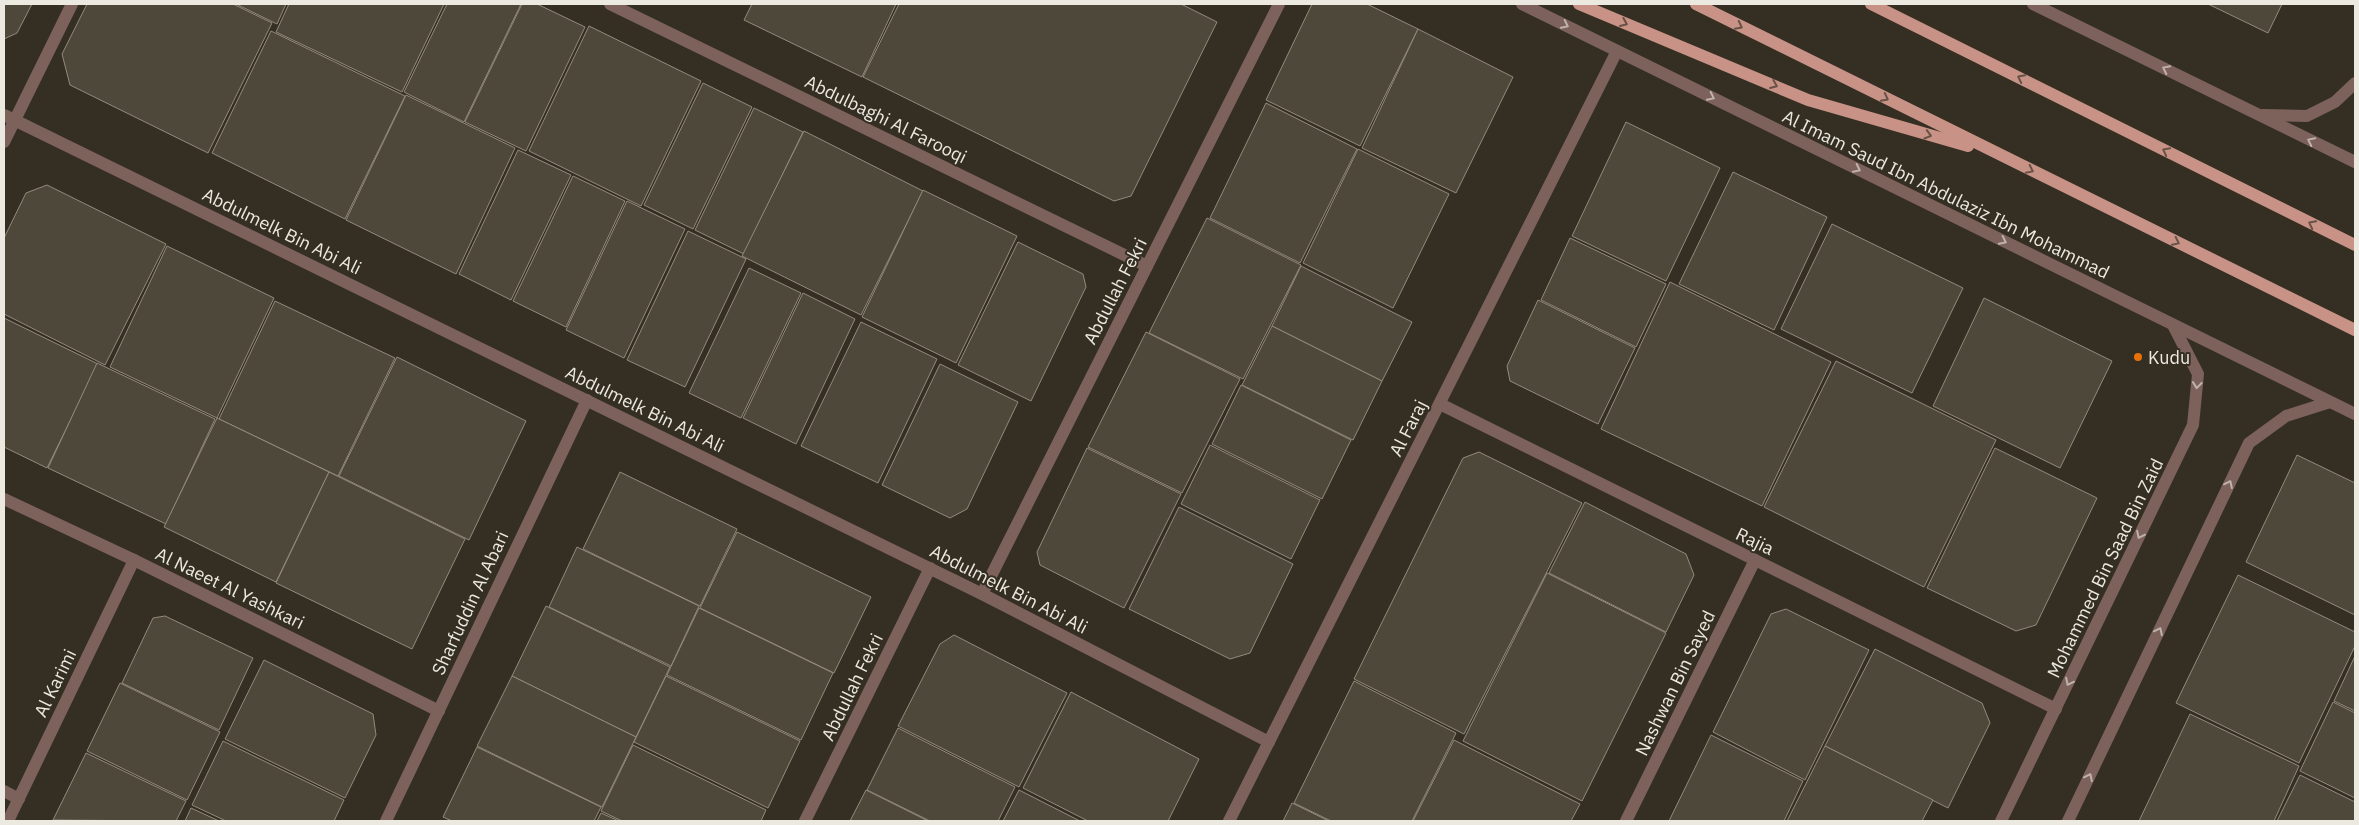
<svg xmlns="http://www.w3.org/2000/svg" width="2359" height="825" font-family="'IBM Plex Sans',sans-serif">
	<rect width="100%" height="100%" fill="#352f23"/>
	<!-- building -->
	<g fill="#4e483b" stroke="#928b7c">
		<polygon points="4,4 32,4 17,33 4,39"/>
		<polygon points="87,4 233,4 272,23 208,153 70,85 62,54"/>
		<polygon points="236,4 286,4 277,24"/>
		<polygon points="289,4 444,4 402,92 276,32"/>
		<polygon points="447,4 521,4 464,122 404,92"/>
		<polygon points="522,4 537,4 585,27 526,151 465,122"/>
		<polygon points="752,4 896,4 862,77 744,20"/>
		<polygon points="899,4 1181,4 1217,22 1131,196 1114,201 863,77"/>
		<polygon points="1312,4 1367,4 1418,29 1360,146 1266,100"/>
		<polygon points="2208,4 2282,4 2268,33"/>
		<polygon points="589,26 701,81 641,206 529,151"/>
		<polygon points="1418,29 1513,77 1456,193 1362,148"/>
		<polygon points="271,31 405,96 345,219 212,153"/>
		<polygon points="703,83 752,107 693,229 644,205"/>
		<polygon points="406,95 515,148 456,274 346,220"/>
		<polygon points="1266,103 1357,149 1300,263 1210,218"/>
		<polygon points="754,108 803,132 744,254 695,230"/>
		<polygon points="1626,122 1720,168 1666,281 1572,236"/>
		<polygon points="804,131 923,191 861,315 742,256"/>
		<polygon points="1358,149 1449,194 1393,308 1303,263"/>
		<polygon points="518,150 571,175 511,300 459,274"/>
		<polygon points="1733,172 1827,217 1774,330 1679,284"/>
		<polygon points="573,176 625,201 566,327 513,301"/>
		<polygon points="47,185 166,244 105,365 4,314 4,238 26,193"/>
		<polygon points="923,190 1017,236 956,363 862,317"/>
		<polygon points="627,201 685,229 624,358 566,330"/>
		<polygon points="1207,218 1301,265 1243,379 1149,333"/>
		<polygon points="1832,224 1963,288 1912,393 1781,329"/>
		<polygon points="688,231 746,259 685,387 627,360"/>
		<polygon points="1570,238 1666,284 1636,347 1541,300"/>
		<polygon points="1018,242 1083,274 1086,287 1031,401 958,365"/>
		<polygon points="167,246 274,298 217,418 110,367"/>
		<polygon points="1301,266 1412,322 1382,381 1272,326"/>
		<polygon points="749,268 801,293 741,418 689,393"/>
		<polygon points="1670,282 1831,362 1762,506 1601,429"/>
		<polygon points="803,293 855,319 796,444 743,418"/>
		<polygon points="1984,298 2112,361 2060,468 1933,406"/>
		<polygon points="1538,300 1635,348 1598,424 1510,381 1507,366"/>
		<polygon points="275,301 395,358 338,476 219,419"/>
		<polygon points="4,318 98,364 47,468 4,447"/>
		<polygon points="861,322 937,359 878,483 801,446"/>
		<polygon points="1272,326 1382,381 1353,440 1242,385"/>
		<polygon points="1146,332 1240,379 1182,493 1088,447"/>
		<polygon points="397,357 526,421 469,540 339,476"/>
		<polygon points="1836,361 1996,440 1924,587 1764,507"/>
		<polygon points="97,363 215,419 166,524 48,468"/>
		<polygon points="940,364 1018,402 967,509 950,518 882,485"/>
		<polygon points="1241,385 1351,440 1322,499 1212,444"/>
		<polygon points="217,418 329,472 276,582 164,527"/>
		<polygon points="1210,445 1320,500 1291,559 1181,504"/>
		<polygon points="1087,448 1181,494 1124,608 1040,565 1037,552"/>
		<polygon points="1995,448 2097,498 2036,625 2016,631 1927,588"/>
		<polygon points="1479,452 1582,503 1464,734 1354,679 1463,458"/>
		<polygon points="2297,455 2355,483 2355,615 2246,562"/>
		<polygon points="329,472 465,539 412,649 276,583"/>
		<polygon points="620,472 737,529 700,606 583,549"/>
		<polygon points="1585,502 1686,554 1694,575 1666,632 1549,573"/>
		<polygon points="1179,507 1293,564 1250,653 1230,659 1129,609"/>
		<polygon points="737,532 871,597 834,673 700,608"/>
		<polygon points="577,547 699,606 671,666 549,607"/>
		<polygon points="1547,573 1666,633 1582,801 1463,741"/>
		<polygon points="2238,575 2355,632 2355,646 2299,763 2176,703"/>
		<polygon points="546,606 670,667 636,737 512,676"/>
		<polygon points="699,608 833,673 801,740 667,675"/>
		<polygon points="1786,609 1869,650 1805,780 1713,732 1771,614"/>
		<polygon points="165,616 253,658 219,730 122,683 153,618"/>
		<polygon points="954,635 1067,693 1019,787 898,726 940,644"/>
		<polygon points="1875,649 1982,703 1990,723 1948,808 1825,746"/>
		<polygon points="2355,656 2355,711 2334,701"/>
		<polygon points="264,660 373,714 376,735 345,798 225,739"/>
		<polygon points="512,676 636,737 602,807 477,746"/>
		<polygon points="666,676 800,741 768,808 634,742"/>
		<polygon points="1354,681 1456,733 1412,821 1331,821 1294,803"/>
		<polygon points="120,683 220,732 187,800 87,751"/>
		<polygon points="1071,692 1199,759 1168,821 1088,821 1023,788"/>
		<polygon points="2333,702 2355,713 2355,798 2300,771"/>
		<polygon points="2190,714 2299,766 2274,821 2139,821"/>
		<polygon points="898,728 1015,787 998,821 930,821 867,790"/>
		<polygon points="1711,735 1803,781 1784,821 1669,821"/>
		<polygon points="1454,740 1580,804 1571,821 1413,821"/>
		<polygon points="223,741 344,800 334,821 226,821 192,805"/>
		<polygon points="633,745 766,810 761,821 622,821 601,811"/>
		<polygon points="1825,746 1933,800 1922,821 1787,821"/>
		<polygon points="477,747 601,807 594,821 452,821 443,817"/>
		<polygon points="86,753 186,801 176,821 53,820"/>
		<polygon points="2300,775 2355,802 2355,821 2277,821"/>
		<polygon points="866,790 928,821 850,821"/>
		<polygon points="1019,790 1080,821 1003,821"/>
		<polygon points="1292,803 1329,821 1283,821"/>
		<polygon points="191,808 219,821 185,821"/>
		<polygon points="601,813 619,821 597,821"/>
	</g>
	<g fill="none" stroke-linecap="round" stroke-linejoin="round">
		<!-- minor -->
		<g stroke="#7d625c" stroke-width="12">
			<polyline points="610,4 1147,266"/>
			<polyline points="1522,4 2355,414"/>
			<polyline points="2033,4 2355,162"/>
			<polyline points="4,115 982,594 1269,742"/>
			<polyline points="2263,115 2307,116 2335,102 2355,83"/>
			<polyline points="4,142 72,4"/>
			<polyline points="1440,404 2056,709"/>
			<polyline points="4,499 134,560 439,711"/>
			<polyline points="982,594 1279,4"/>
			<polyline points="4,791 19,799"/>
			<polyline points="8,821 134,560"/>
			<polyline points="386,821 587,400"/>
			<polyline points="805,821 930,568"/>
			<polyline points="1229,821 1617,51"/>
			<polyline points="1626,821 1755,560"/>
			<polyline points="2001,821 2193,425 2198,374 2173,325"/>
			<polyline points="2068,821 2249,443 2286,416 2330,402"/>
		</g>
		<!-- major -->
		<g stroke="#c89386" stroke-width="12">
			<polyline points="1579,4 1808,100 1968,146"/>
			<polyline points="1696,4 2355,330"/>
			<polyline points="1871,4 2355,245"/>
		</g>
	</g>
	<!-- one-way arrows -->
	<defs><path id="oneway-chevron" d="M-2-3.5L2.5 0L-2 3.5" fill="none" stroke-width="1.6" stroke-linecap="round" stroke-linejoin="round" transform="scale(1.25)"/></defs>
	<g stroke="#685246">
		<use href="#oneway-chevron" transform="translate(1624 23) rotate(23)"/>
		<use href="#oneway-chevron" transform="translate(1739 26) rotate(27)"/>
		<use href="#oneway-chevron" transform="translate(2021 78) rotate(-153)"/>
		<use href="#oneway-chevron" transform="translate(1774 85) rotate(23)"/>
		<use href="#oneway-chevron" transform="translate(1885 98) rotate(27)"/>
		<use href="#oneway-chevron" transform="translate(1928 135) rotate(16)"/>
		<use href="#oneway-chevron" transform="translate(2166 151) rotate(-153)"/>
		<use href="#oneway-chevron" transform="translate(2030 170) rotate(26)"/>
		<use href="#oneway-chevron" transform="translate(2312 224) rotate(-153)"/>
		<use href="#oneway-chevron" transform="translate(2176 242) rotate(26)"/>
	</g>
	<g stroke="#c0b3ac">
		<use href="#oneway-chevron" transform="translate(1565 25) rotate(26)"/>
		<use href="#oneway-chevron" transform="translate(2166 69) rotate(-154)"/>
		<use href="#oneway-chevron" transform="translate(1711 97) rotate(26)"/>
		<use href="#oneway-chevron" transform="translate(2311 141) rotate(-154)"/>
		<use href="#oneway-chevron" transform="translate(1857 169) rotate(26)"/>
		<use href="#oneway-chevron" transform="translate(2003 241) rotate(26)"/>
		<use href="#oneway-chevron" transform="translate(2197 385) rotate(96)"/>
		<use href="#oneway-chevron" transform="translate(2229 484) rotate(-64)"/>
		<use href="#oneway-chevron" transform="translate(2140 535) rotate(116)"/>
		<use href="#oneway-chevron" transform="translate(2159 631) rotate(-64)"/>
		<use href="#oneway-chevron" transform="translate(2069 682) rotate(116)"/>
		<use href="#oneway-chevron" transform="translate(2089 777) rotate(-64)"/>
	</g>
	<!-- markers -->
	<circle fill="#e8710a" stroke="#352f23" stroke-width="2" cx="2138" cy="357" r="5"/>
	<g text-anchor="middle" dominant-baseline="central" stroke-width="4" stroke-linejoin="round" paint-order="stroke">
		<!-- street labels -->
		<g font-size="18" fill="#ece9e1" stroke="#352f23">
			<text transform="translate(886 119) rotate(26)">Abdulbaghi Al Farooqi</text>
			<text transform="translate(1946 194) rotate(26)">Al Imam Saud Ibn Abdulaziz Ibn Mohammad</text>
			<text transform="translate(282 231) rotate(26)">Abdulmelk Bin Abi Ali</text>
			<text transform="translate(1115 291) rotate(-63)">Abdullah Fekri</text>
			<text transform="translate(645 409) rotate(26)">Abdulmelk Bin Abi Ali</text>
			<text transform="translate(1408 428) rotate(-63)">Al Faraj</text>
			<text transform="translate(1755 541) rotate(26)">Rajia</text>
			<text transform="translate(2105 568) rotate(-64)">Mohammed Bin Saad Bin Zaid</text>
			<text transform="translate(230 588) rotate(26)">Al Naeet Al Yashkari</text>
			<text transform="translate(1009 589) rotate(27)">Abdulmelk Bin Abi Ali</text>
			<text transform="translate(470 603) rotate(-65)">Sharfuddin Al Abari</text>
			<text transform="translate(55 683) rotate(-64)">Al Karimi</text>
			<text transform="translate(1675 683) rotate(-64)">Nashwan Bin Sayed</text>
			<text transform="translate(852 687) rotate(-64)">Abdullah Fekri</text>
		</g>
		<!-- poi labels -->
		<g font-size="18" fill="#ece9e1" stroke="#352f23" text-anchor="start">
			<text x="2148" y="357">Kudu</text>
		</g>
	</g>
	<!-- border -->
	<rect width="2359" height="825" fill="none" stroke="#ece9e1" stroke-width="10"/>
</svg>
